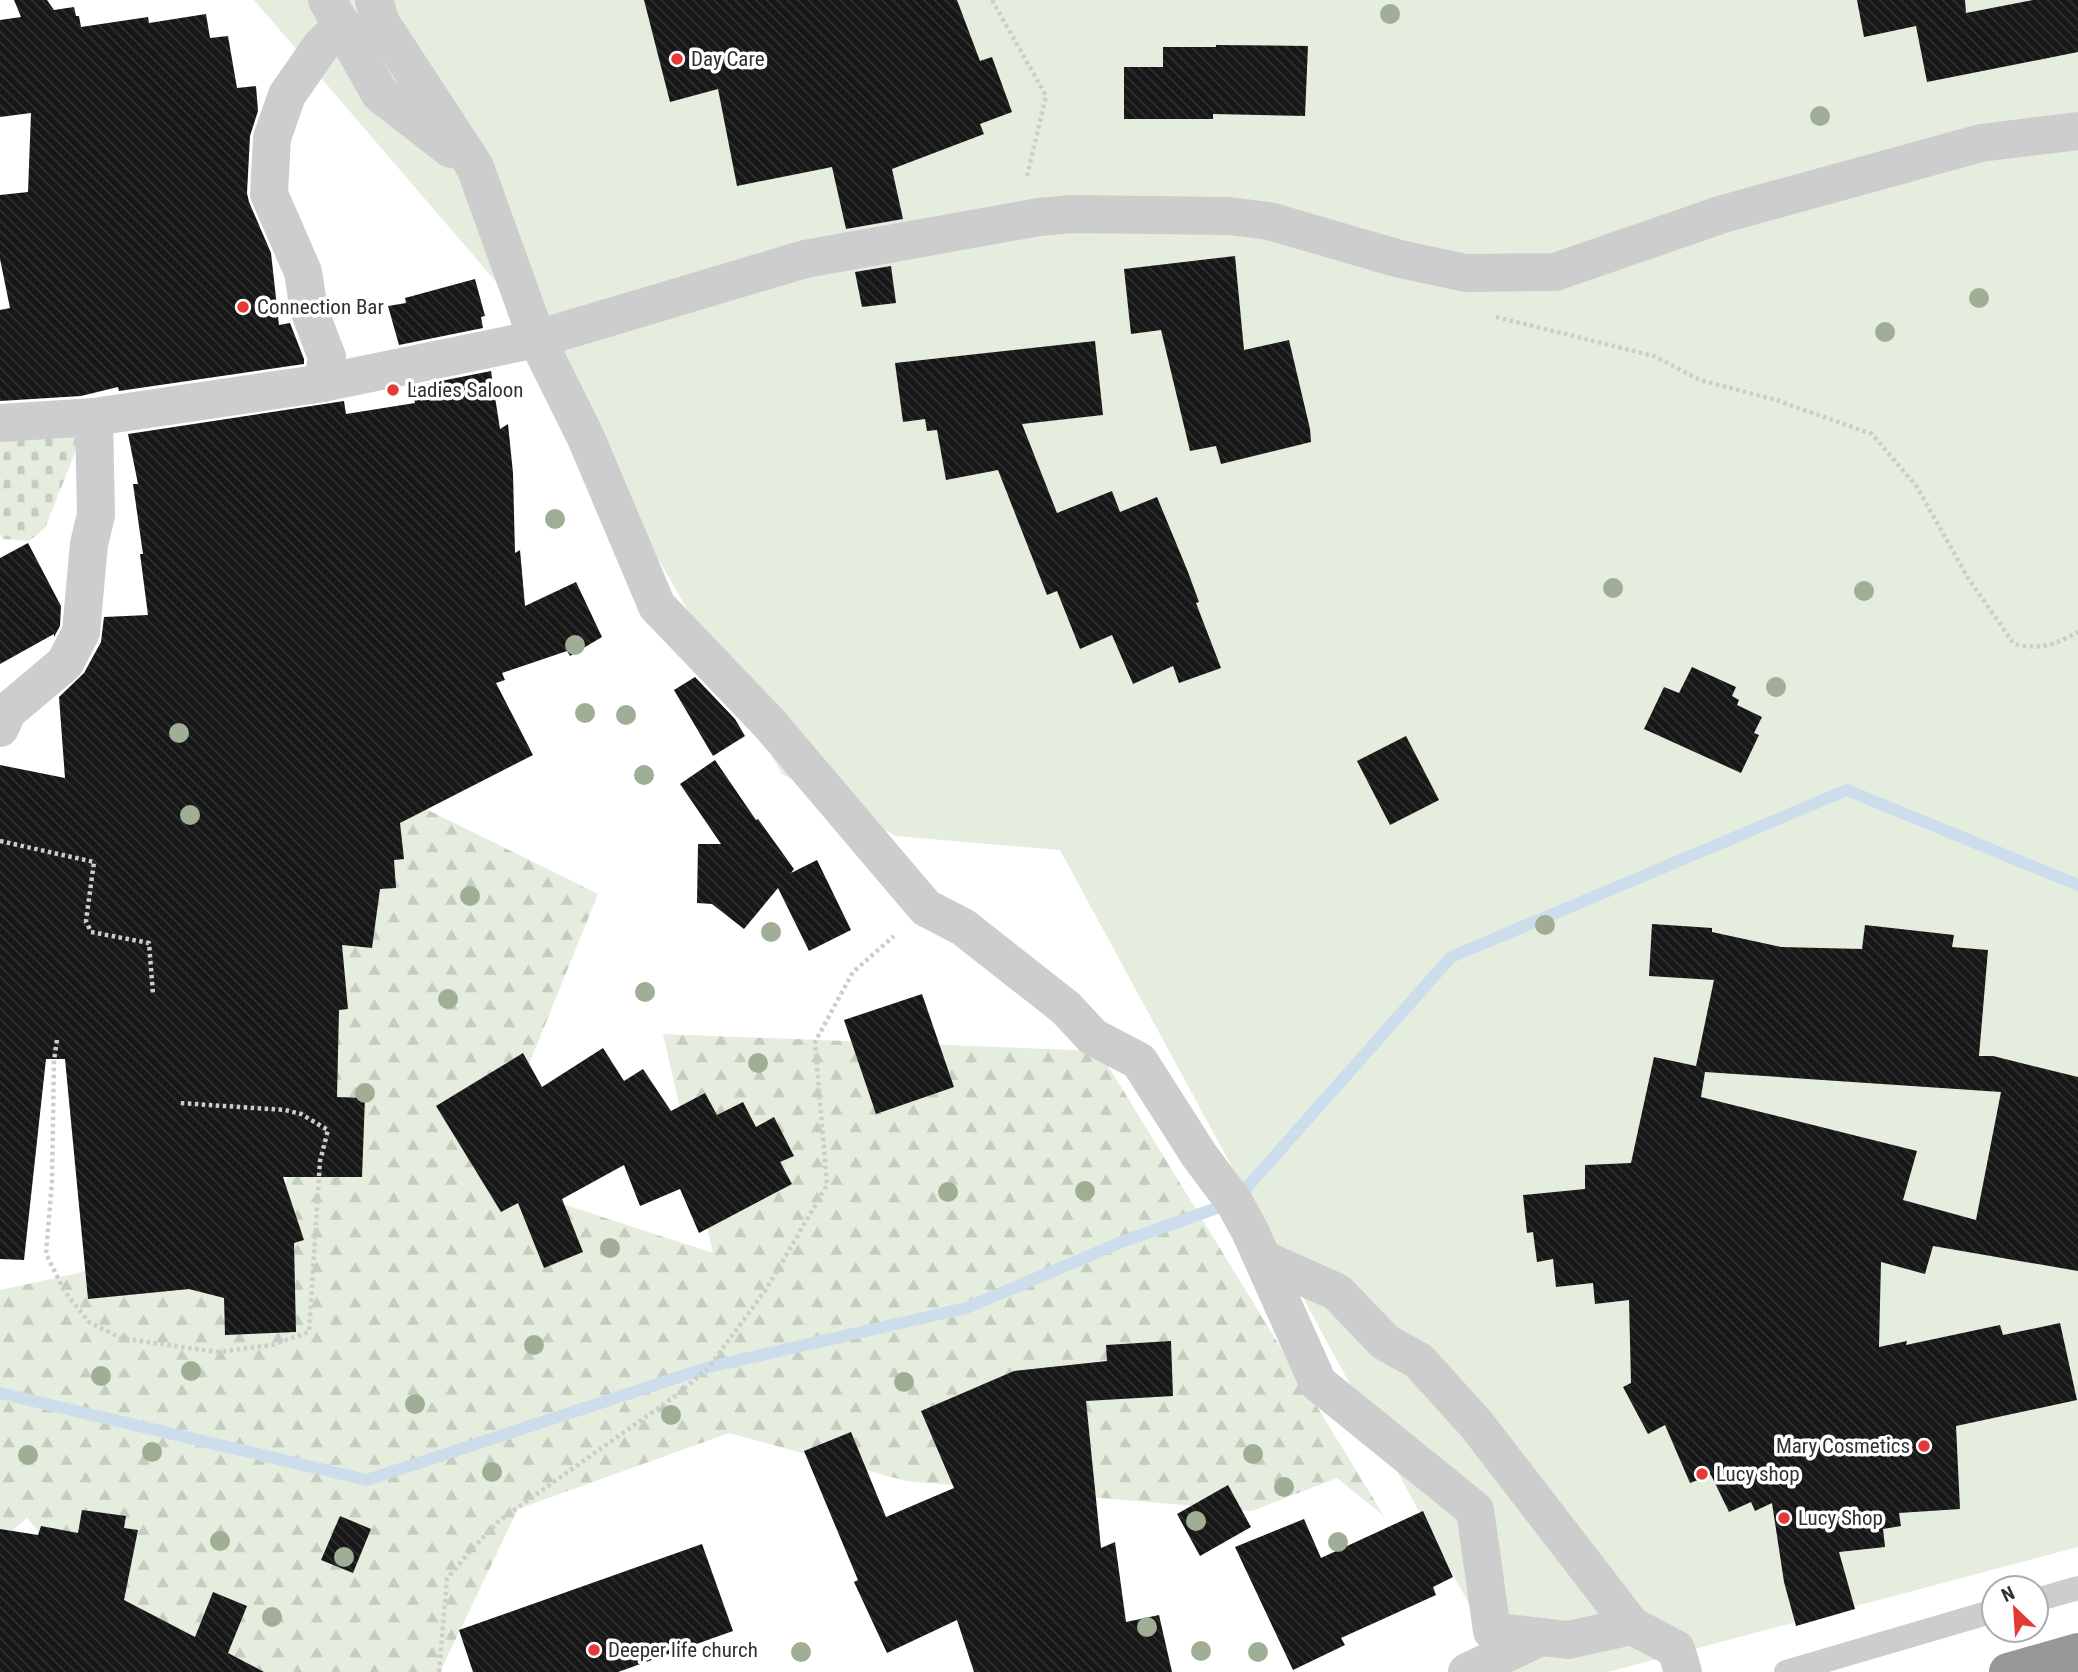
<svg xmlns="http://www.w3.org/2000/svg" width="2078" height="1672" font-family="'Roboto Condensed',sans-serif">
	<defs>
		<pattern id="forest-firs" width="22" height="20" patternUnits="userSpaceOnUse" patternTransform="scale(1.75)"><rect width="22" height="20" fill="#e5eddf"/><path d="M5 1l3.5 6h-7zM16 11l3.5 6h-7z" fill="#c5ccc0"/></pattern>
		<pattern id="cemetery-stones" width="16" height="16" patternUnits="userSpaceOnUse" patternTransform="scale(1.75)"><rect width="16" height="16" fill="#e5eddf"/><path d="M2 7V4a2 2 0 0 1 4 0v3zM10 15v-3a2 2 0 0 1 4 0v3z" fill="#c5ccc0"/></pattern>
		<pattern id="building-back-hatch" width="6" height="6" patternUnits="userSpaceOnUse" patternTransform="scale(1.75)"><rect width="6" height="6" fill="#171717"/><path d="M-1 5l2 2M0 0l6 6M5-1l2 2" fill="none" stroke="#303030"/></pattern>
	</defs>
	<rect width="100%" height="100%" fill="#fff"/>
	<!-- green -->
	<polygon fill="#e5eddf" points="254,0 2078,0 2078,1547 1608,1672 1506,1672 1060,850 896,836 782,774 504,291"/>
	<!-- forest -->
	<polygon fill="url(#forest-firs)" points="365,779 598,894 483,1178 713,1253 663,1034 1099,1051 1384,1516 1337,1478 1252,1511 906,1481 729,1433 518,1509 440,1672 160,1672 27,1518 0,1542 0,1290 277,1230"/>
	<!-- cemetery -->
	<polygon fill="url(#cemetery-stones)" points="0,426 84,430 45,528 29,541 3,539 0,534"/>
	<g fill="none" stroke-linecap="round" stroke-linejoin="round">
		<!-- stream -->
		<polyline stroke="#ccddec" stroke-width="12" points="0,1393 367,1480 709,1367 966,1308 1124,1241 1234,1202 1451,957 1847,790 2078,885"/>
	</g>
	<!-- building -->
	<g fill="url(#building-back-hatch)" fill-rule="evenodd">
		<polygon points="14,0 47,0 54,10 74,7 76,16 79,16 81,27 148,17 149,23 206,14 210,38 228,36 237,88 256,86 258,111 250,136 247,193 249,202 271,253 279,325 290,323 304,359 304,364 119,391 118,387 81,396 0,401 0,310 10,308 0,259 0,195 28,192 31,113 0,117 0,20 21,17"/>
		<polygon points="644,0 957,0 980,61 992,57 1012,112 980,124 984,134 892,169 903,219 846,229 832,167 737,186 718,89 670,102"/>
		<polygon points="1857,0 1965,0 1966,13 2033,0 2078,0 2078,52 1927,82 1916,26 1864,37"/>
		<polygon points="1216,45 1308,46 1305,116 1213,114 1213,119 1124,119 1124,67 1163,67 1163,47 1216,47"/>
		<polygon points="1235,256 1244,350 1289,340 1310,429 1311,442 1221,464 1216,446 1190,451 1161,330 1131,334 1124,269"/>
		<polygon points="891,266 896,303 862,307 855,272"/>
		<polygon points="475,279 485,316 481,317 483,328 399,345 388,306 406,303 405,298"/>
		<polygon points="1095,341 1103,415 1022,424 1057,513 1112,491 1120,512 1157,497 1188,572 1199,602 1196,603 1221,668 1179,683 1173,666 1133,684 1112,635 1080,649 1057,591 1047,595 998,470 946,480 937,430 927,431 925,419 903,422 895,363"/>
		<polygon points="491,371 500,429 508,424 513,473 515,553 520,550 525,606 576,582 602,637 570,656 567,651 502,673 505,680 496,683 533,755 400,823 404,859 394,860 396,888 380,889 372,948 342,945 348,1009 339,1010 337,1097 365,1098 362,1177 283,1177 304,1240 294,1243 296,1332 225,1335 224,1298 189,1289 88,1299 65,1059 46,1059 24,1260 0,1259 0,765 65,778 59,697 84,673 101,642 104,617 148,615 140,554 143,554 133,484 138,484 128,434 344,401 346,414 415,403 411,387"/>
		<polygon points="28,543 61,606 60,626 54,637 54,634 0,664 0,558"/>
		<polygon points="1692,667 1736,687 1732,696 1739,700 1737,705 1762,717 1754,733 1759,735 1741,773 1644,729 1664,687 1679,693"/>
		<polygon points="695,677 735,719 745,736 713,756 674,690"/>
		<polygon points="1406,736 1439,800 1390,825 1357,761"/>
		<polygon points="715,760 756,820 758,819 794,869 791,873 817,860 851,930 809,951 778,888 744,929 712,904 697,903 698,844 721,844 680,784"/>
		<path d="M1652,924L1712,928V932L1781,947L1862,949L1865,925L1954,935L1952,947L1988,950L1979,1056H1993L2078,1077V1271L1933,1246L1925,1274L1881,1262L1879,1347L1907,1341L1906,1345L2000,1325L2003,1335L2060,1323L2077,1400L1956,1426L1960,1509L1899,1513L1901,1526L1883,1529L1885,1547L1839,1552L1855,1609L1796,1626L1784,1582L1772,1503L1755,1511L1751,1502L1729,1512L1711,1475L1690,1483L1665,1425L1648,1434L1623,1387L1631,1383L1629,1300L1595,1304L1593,1283L1556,1287L1553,1259L1537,1262L1533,1232L1527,1233L1523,1195L1585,1189V1165L1631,1163L1654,1057L1696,1066L1714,980L1649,976ZM1705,1072L2001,1092L1976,1220L1903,1200L1917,1151L1701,1097Z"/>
		<polygon points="922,994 954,1087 876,1114 844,1020"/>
		<polygon points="603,1048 624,1081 643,1069 671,1111 705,1093 717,1115 743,1102 756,1127 774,1117 794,1156 780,1162 792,1184 699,1233 680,1189 640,1206 624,1165 562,1199 583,1252 544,1268 518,1203 501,1212 436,1106 523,1053 542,1087"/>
		<polygon points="1171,1341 1173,1396 1086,1401 1101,1548 1115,1542 1126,1622 1159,1615 1172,1672 974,1672 957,1620 887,1653 854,1582 858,1580 804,1451 851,1432 886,1517 954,1488 921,1411 1014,1371 1107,1361 1106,1345"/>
		<polygon points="1228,1485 1251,1527 1200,1556 1177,1514"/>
		<polygon points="82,1510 126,1516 124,1528 138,1530 124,1600 195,1637 213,1592 247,1606 228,1653 264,1672 0,1672 0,1529 38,1535 41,1526 78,1533"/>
		<polygon points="1423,1511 1453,1577 1433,1587 1436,1595 1341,1638 1345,1645 1293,1670 1235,1547 1304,1519 1321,1558"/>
		<polygon points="340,1516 371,1529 353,1573 321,1560"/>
		<polygon points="702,1544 733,1631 618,1672 473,1672 459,1630"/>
	</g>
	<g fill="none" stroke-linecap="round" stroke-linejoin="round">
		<!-- path -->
		<g stroke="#cdcdcd" stroke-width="4.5" stroke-dasharray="3.5 3.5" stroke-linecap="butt">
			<polyline points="992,0 1046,96 1027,176"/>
			<path d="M1496,317L1654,356L1700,380L1776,400L1872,434L1917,487L1968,578L2014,644C2041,650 2054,645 2078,632"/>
			<polyline points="0,841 94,862 86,921 91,932 149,943 153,994"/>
			<polyline points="57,1040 54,1060 52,1182 46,1254 65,1292 89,1322 121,1338 218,1352 272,1345 309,1332 320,1161 328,1130 301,1114 285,1110 179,1103"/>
			<polyline points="439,1672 447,1579 471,1550 500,1520 678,1394 709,1367 767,1288 827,1185 815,1042 853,972 894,936"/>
		</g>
		<!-- lane -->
		<g stroke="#cdcdcd" stroke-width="24">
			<polyline points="2036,1600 2078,1588"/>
			<polyline points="1786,1672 1994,1611"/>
		</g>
		<!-- street -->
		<g stroke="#cdcdcd" stroke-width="38">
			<polyline points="327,0 380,94 451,149"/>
			<polyline points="374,0 381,23 475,167 537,339 586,438 657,606 769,723 926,908 963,927 1066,1008 1093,1037 1139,1061 1199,1155 1234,1202 1250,1231 1318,1383 1475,1510 1492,1631 1568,1640 1632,1626 1676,1649 1683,1672"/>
			<polyline points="323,383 327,357 309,310 303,272 269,194 272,138 287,95 321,46 343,25"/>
			<polyline points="0,423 94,417 323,383 537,339 805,259 1039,217 1072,214 1229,216 1269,221 1400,259 1466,273 1555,272 1723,214 1981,143 2078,131"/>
			<polyline points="0,728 8,711 65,663 81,632 89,544 96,515 94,417"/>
			<polyline points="1263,1259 1337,1292 1385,1342 1419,1361 1476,1424 1632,1626"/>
			<polyline points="1467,1672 1541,1637"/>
		</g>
		<!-- highway -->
		<polyline stroke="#979797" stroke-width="38" points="2008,1672 2078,1652"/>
	</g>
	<!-- trees -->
	<g fill="#9fae95">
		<circle cx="1390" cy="14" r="10"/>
		<circle cx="1820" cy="116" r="10"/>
		<circle cx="1979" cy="298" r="10"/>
		<circle cx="1885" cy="332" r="10"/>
		<circle cx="555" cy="519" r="10"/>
		<circle cx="1613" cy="588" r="10"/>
		<circle cx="1864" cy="591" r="10"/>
		<circle cx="575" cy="645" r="10"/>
		<circle cx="1776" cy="687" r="10"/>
		<circle cx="585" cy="713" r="10"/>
		<circle cx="626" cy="715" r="10"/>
		<circle cx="179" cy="733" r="10"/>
		<circle cx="644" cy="775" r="10"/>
		<circle cx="190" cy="815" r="10"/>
		<circle cx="470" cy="896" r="10"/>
		<circle cx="1545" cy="925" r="10"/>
		<circle cx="771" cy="932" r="10"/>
		<circle cx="645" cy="992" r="10"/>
		<circle cx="448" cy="999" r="10"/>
		<circle cx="758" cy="1063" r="10"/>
		<circle cx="365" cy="1093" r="10"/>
		<circle cx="1085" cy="1191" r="10"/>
		<circle cx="948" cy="1192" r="10"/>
		<circle cx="610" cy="1248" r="10"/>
		<circle cx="534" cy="1345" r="10"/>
		<circle cx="191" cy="1371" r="10"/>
		<circle cx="101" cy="1376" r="10"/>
		<circle cx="904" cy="1382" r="10"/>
		<circle cx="415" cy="1404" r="10"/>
		<circle cx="671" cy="1415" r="10"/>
		<circle cx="152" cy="1452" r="10"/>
		<circle cx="1253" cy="1454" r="10"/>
		<circle cx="28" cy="1455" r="10"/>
		<circle cx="492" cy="1472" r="10"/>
		<circle cx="1284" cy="1487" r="10"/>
		<circle cx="1196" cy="1521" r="10"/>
		<circle cx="220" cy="1541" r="10"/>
		<circle cx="1338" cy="1542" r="10"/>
		<circle cx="344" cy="1557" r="10"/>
		<circle cx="272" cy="1617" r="10"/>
		<circle cx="1147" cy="1627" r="10"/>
		<circle cx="1201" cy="1651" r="10"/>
		<circle cx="801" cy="1652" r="10"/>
		<circle cx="1258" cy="1652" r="10"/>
	</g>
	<!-- markers -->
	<g fill="#e33937" stroke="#fff" stroke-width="2.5">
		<circle cx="677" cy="59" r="7"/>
		<circle cx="243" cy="307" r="7"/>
		<circle cx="393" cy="390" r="7"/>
		<circle cx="1924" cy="1446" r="7"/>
		<circle cx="1702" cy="1474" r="7"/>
		<circle cx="1784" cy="1518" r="7"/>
		<circle cx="594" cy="1650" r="7"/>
	</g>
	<g text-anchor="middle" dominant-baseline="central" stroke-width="7" stroke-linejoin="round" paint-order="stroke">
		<!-- poi labels -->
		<g font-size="21" fill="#303030" stroke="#fff" text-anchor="start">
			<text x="691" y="59">Day Care</text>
			<text x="257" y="307">Connection Bar</text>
			<text x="407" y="390">Ladies Saloon</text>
			<text x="1910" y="1446" text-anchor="end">Mary Cosmetics</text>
			<text x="1716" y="1474">Lucy shop</text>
			<text x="1798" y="1518">Lucy Shop</text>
			<text x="608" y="1650">Deeper life church</text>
		</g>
	</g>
	<!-- north arrow -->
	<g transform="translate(2015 1609) rotate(335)"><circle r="33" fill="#ffffff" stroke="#acacac" stroke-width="2"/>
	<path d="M0-5L12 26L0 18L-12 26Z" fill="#e33937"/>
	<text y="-10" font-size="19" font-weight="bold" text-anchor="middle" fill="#303030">N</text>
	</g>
</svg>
